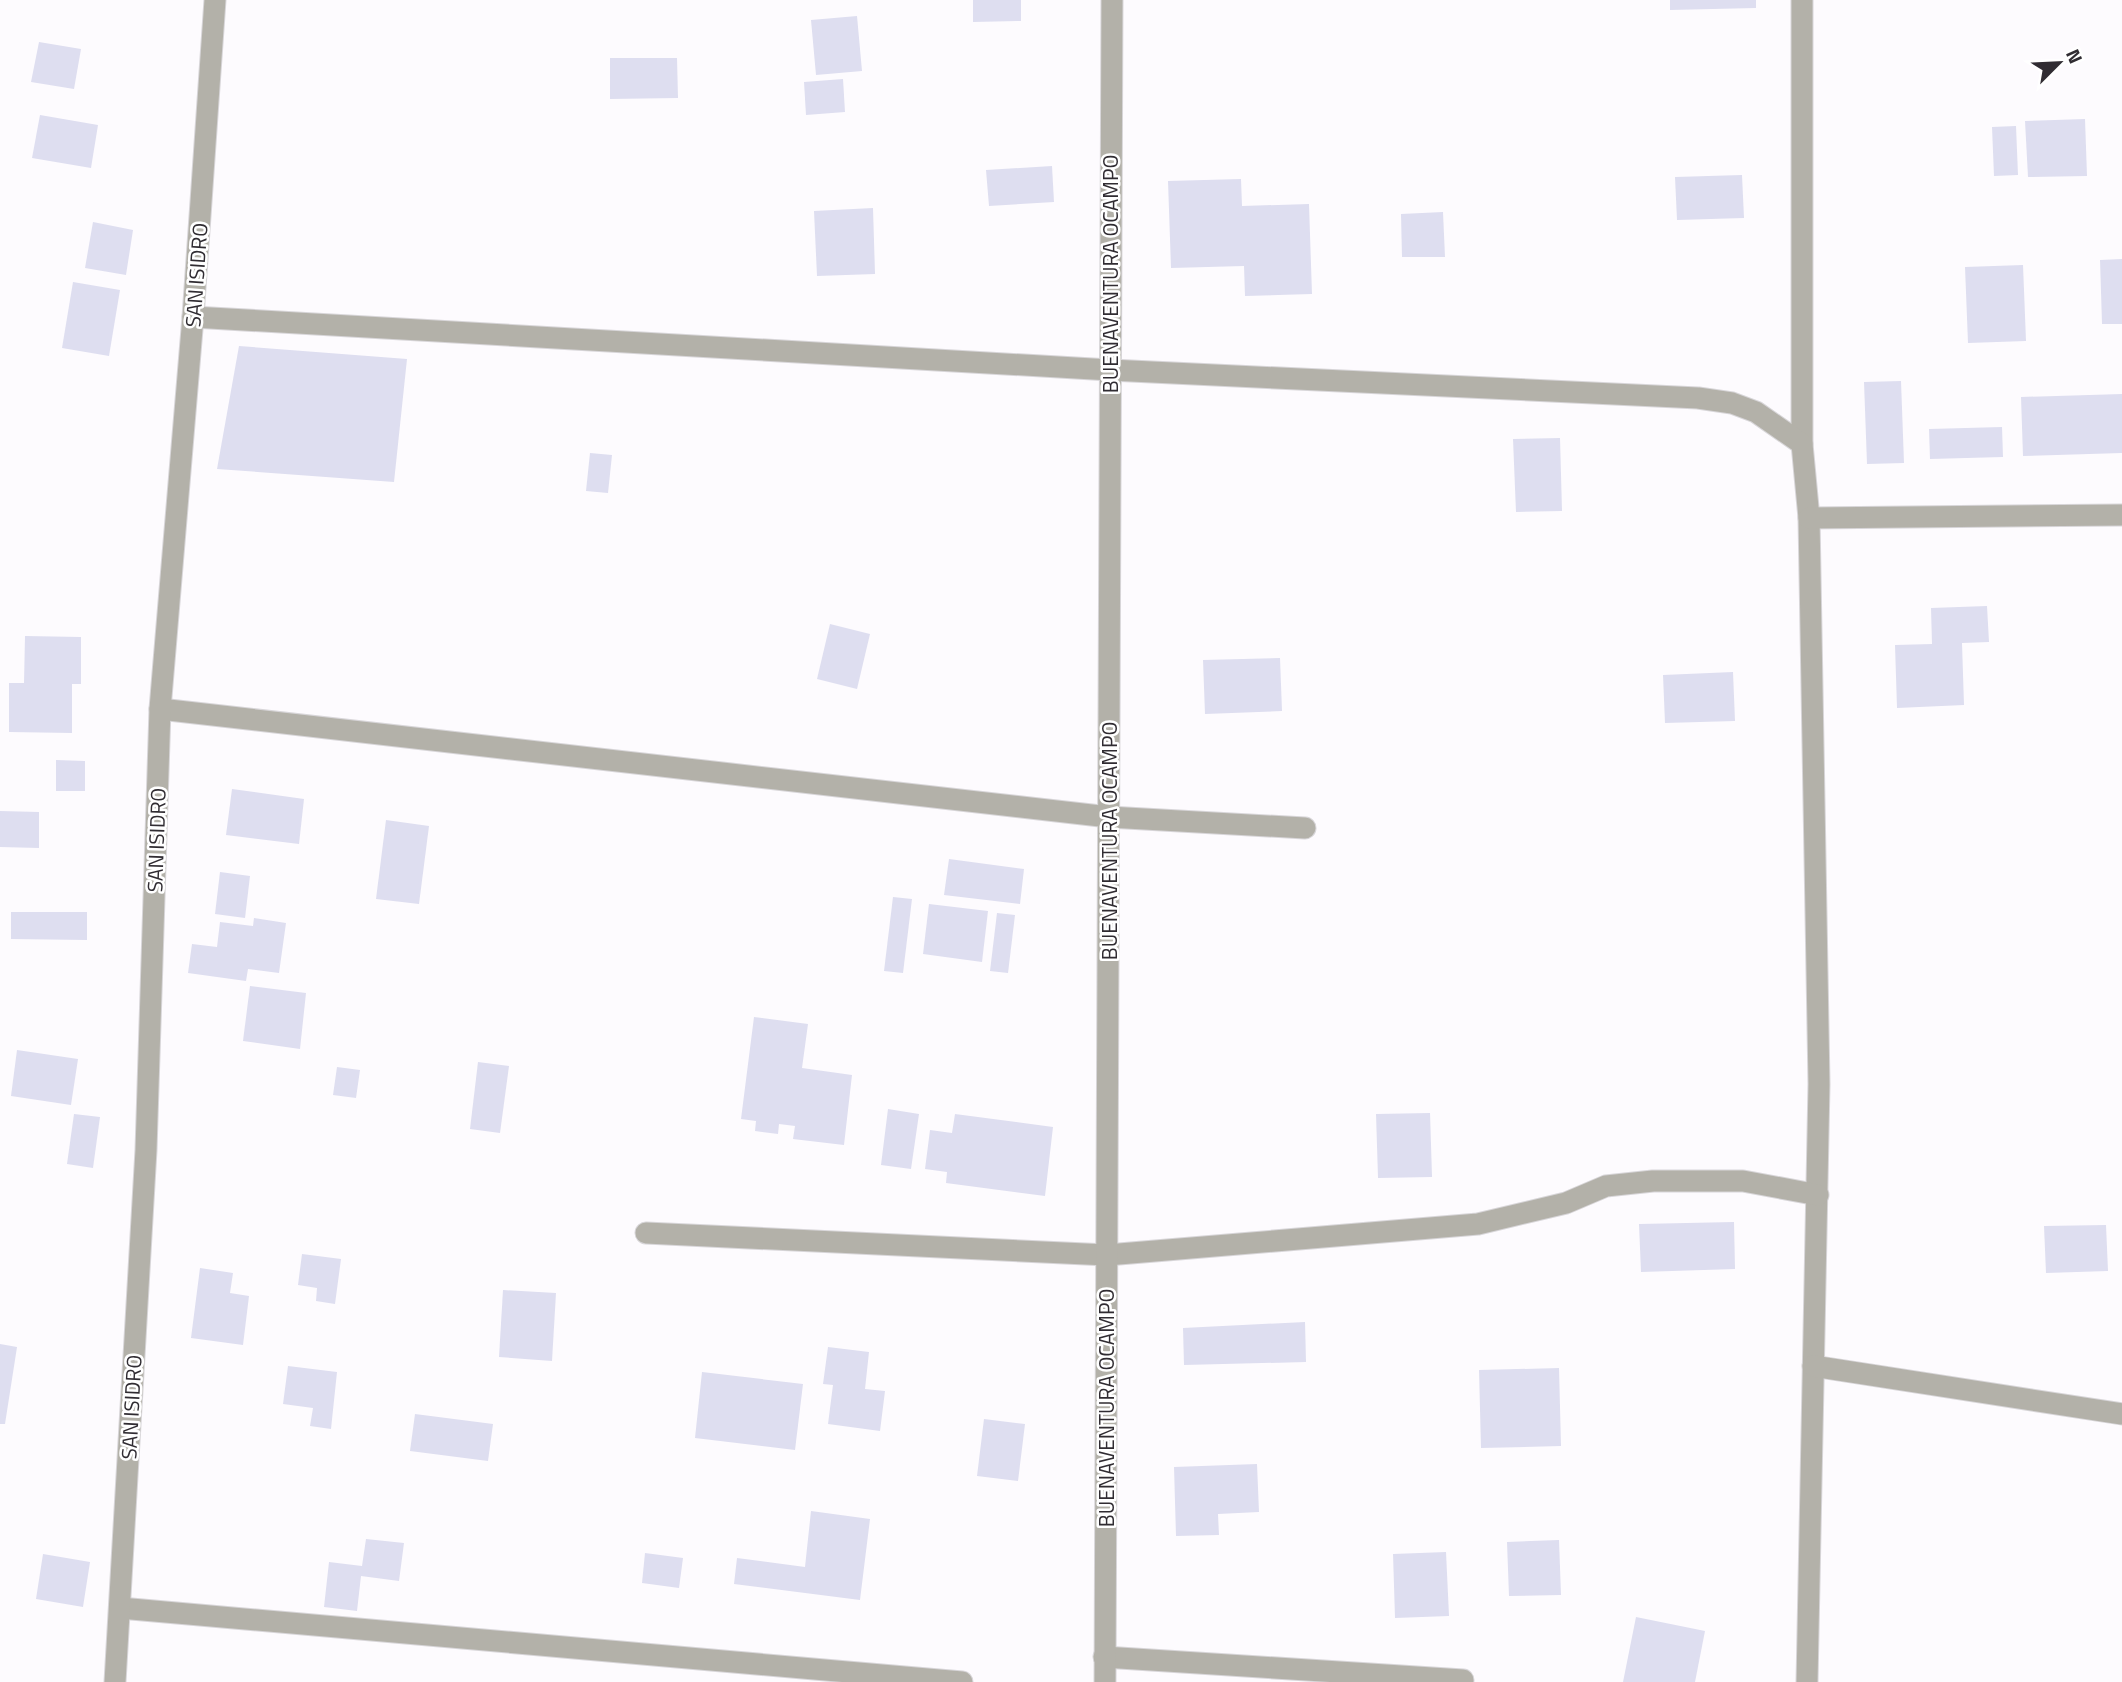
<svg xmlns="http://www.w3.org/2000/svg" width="2122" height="1682" font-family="'Titillium Web',sans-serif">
	<rect width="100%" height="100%" fill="#fdfbfe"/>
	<!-- building -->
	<g fill="#dedef0">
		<polygon points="973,0 1021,0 1021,21 973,22"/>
		<polygon points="1670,0 1756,0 1756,8 1670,10"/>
		<polygon points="857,16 862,71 816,75 811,20"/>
		<polygon points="39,42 81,49 74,89 31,82"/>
		<polygon points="610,58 677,58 678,98 610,99"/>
		<polygon points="843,79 845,112 806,115 804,82"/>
		<polygon points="40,115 98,125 91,168 32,158"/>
		<polygon points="2085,119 2087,176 2028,177 2025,121"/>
		<polygon points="2016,126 2018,175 1994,176 1992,127"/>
		<polygon points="1052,166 1054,202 989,206 986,170"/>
		<polygon points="1742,175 1744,218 1677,220 1675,177"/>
		<polygon points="1241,179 1242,206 1309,204 1312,294 1245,296 1244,266 1171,268 1168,181"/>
		<polygon points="873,208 875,274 817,276 814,211"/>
		<polygon points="1443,212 1445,257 1402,257 1401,214"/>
		<polygon points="93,222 133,230 126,275 85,268"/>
		<polygon points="2122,259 2122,324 2102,324 2100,260"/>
		<polygon points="2023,265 2026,341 1968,343 1965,267"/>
		<polygon points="73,282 120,290 109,356 62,348"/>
		<polygon points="239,346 407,359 394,482 217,469"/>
		<polygon points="1901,381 1904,463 1867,464 1864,382"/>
		<polygon points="2122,394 2122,453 2023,456 2021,397"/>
		<polygon points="2002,427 2003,457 1930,459 1929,429"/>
		<polygon points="1560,438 1562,511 1516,512 1513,439"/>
		<polygon points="590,453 612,455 608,493 586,491"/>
		<polygon points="1987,606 1989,642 1962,643 1964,705 1897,708 1895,645 1932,644 1931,608"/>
		<polygon points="830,624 870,634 857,689 817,679"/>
		<polygon points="25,636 81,637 81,684 72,684 72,733 9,732 9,683 24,683"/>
		<polygon points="1280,658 1282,711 1205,714 1203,660"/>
		<polygon points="1733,672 1735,721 1665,723 1663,675"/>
		<polygon points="56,760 85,761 85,791 56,791"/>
		<polygon points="232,789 304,799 299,844 226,835"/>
		<polygon points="0,811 39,812 39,848 0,847"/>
		<polygon points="386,820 429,826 419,904 376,899"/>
		<polygon points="949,859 1024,869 1020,904 944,895"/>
		<polygon points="220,872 250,876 245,918 215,914"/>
		<polygon points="893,897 912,899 903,973 884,971"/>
		<polygon points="929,904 988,911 982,962 923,954"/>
		<polygon points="11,912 87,912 87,940 11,939"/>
		<polygon points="997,913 1015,915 1008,973 990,971"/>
		<polygon points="254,918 286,923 279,973 248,969 246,981 188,973 192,944 217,947 220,922 253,926"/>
		<polygon points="250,986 306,993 300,1049 243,1041"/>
		<polygon points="754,1017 808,1024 802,1068 852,1075 844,1145 793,1139 795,1126 779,1124 778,1134 755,1131 756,1121 741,1119"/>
		<polygon points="17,1050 78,1059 71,1105 11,1096"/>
		<polygon points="478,1062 509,1066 500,1133 470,1129"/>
		<polygon points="337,1067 360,1070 356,1098 333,1095"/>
		<polygon points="888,1109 919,1114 911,1169 881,1165"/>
		<polygon points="1430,1113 1432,1177 1378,1178 1376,1114"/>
		<polygon points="74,1114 100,1117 93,1168 67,1164"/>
		<polygon points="955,1114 1053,1127 1045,1196 946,1183 947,1172 925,1169 930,1130 952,1133"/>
		<polygon points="1734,1222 1735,1269 1641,1272 1639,1224"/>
		<polygon points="2106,1225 2108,1271 2046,1273 2044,1226"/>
		<polygon points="302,1254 341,1259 335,1304 316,1301 317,1288 298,1285"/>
		<polygon points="200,1268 233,1273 230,1293 249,1296 243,1345 191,1338"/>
		<polygon points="503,1290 556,1293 552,1361 499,1357"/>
		<polygon points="1305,1322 1306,1362 1184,1365 1183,1328"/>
		<polygon points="0,1344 17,1347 5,1424 0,1424"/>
		<polygon points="828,1347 869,1352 865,1389 885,1391 880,1431 828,1424 833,1385 823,1384"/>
		<polygon points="288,1366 337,1372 331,1429 310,1426 313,1408 283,1404"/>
		<polygon points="1559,1368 1561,1446 1481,1448 1479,1370"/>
		<polygon points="702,1372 803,1384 795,1450 695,1438"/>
		<polygon points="415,1414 493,1424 488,1461 410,1451"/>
		<polygon points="984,1419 1025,1424 1018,1481 977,1476"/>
		<polygon points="1257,1464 1259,1512 1218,1514 1219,1535 1176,1536 1174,1467"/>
		<polygon points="811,1511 870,1519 860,1600 734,1584 737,1558 805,1567"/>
		<polygon points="366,1539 404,1543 399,1581 361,1576 357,1611 324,1607 329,1562 362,1566"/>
		<polygon points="1559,1540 1561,1595 1509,1596 1507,1542"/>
		<polygon points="1446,1552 1449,1616 1395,1618 1393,1554"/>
		<polygon points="645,1553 683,1558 679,1588 642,1583"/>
		<polygon points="43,1554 90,1562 83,1607 36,1599"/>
		<polygon points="1636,1617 1705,1631 1695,1682 1623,1682"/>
	</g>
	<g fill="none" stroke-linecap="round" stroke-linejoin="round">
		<!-- minor casing -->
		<g stroke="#d8d6d9" stroke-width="23">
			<g id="minor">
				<polyline points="1802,0 1802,444"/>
				<polyline points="193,317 1110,370 1698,398 1732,403 1756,412 1802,444 1809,518 1819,1084 1807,1682"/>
				<polyline points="1809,518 2122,515"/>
				<polyline points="160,709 1109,817 1305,828"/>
				<polyline points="646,1233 1107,1255 1478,1224 1566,1203 1606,1186 1653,1181 1743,1181 1818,1195"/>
				<polyline points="1813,1366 2122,1414"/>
				<polyline points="120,1608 962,1682"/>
				<polyline points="1104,1657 1463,1680"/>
				<polyline points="115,1682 146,1150 160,709 193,317 215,0"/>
				<polyline points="1105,1682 1112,0"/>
			</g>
		</g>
		<!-- minor -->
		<use href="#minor" stroke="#b3b1a9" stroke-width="21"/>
	</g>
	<g text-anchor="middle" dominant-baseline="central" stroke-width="5" stroke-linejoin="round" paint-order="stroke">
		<!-- street labels -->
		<g font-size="21" fill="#302c32" stroke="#fff">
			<text transform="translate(1110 274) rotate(-90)">BUENAVENTURA OCAMPO</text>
			<text transform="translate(196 275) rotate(-86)">SAN ISIDRO</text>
			<text transform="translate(156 840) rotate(-88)">SAN ISIDRO</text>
			<text transform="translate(1109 841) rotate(-90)">BUENAVENTURA OCAMPO</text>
			<text transform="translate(131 1407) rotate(-87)">SAN ISIDRO</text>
			<text transform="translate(1106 1408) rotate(-90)">BUENAVENTURA OCAMPO</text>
		</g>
	</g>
	<!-- north arrow -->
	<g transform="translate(2059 63) rotate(66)" stroke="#ffffff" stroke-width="5" paint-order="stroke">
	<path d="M0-5L12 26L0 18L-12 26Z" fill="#302c32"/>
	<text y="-10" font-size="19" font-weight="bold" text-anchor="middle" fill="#302c32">N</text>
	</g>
</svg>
